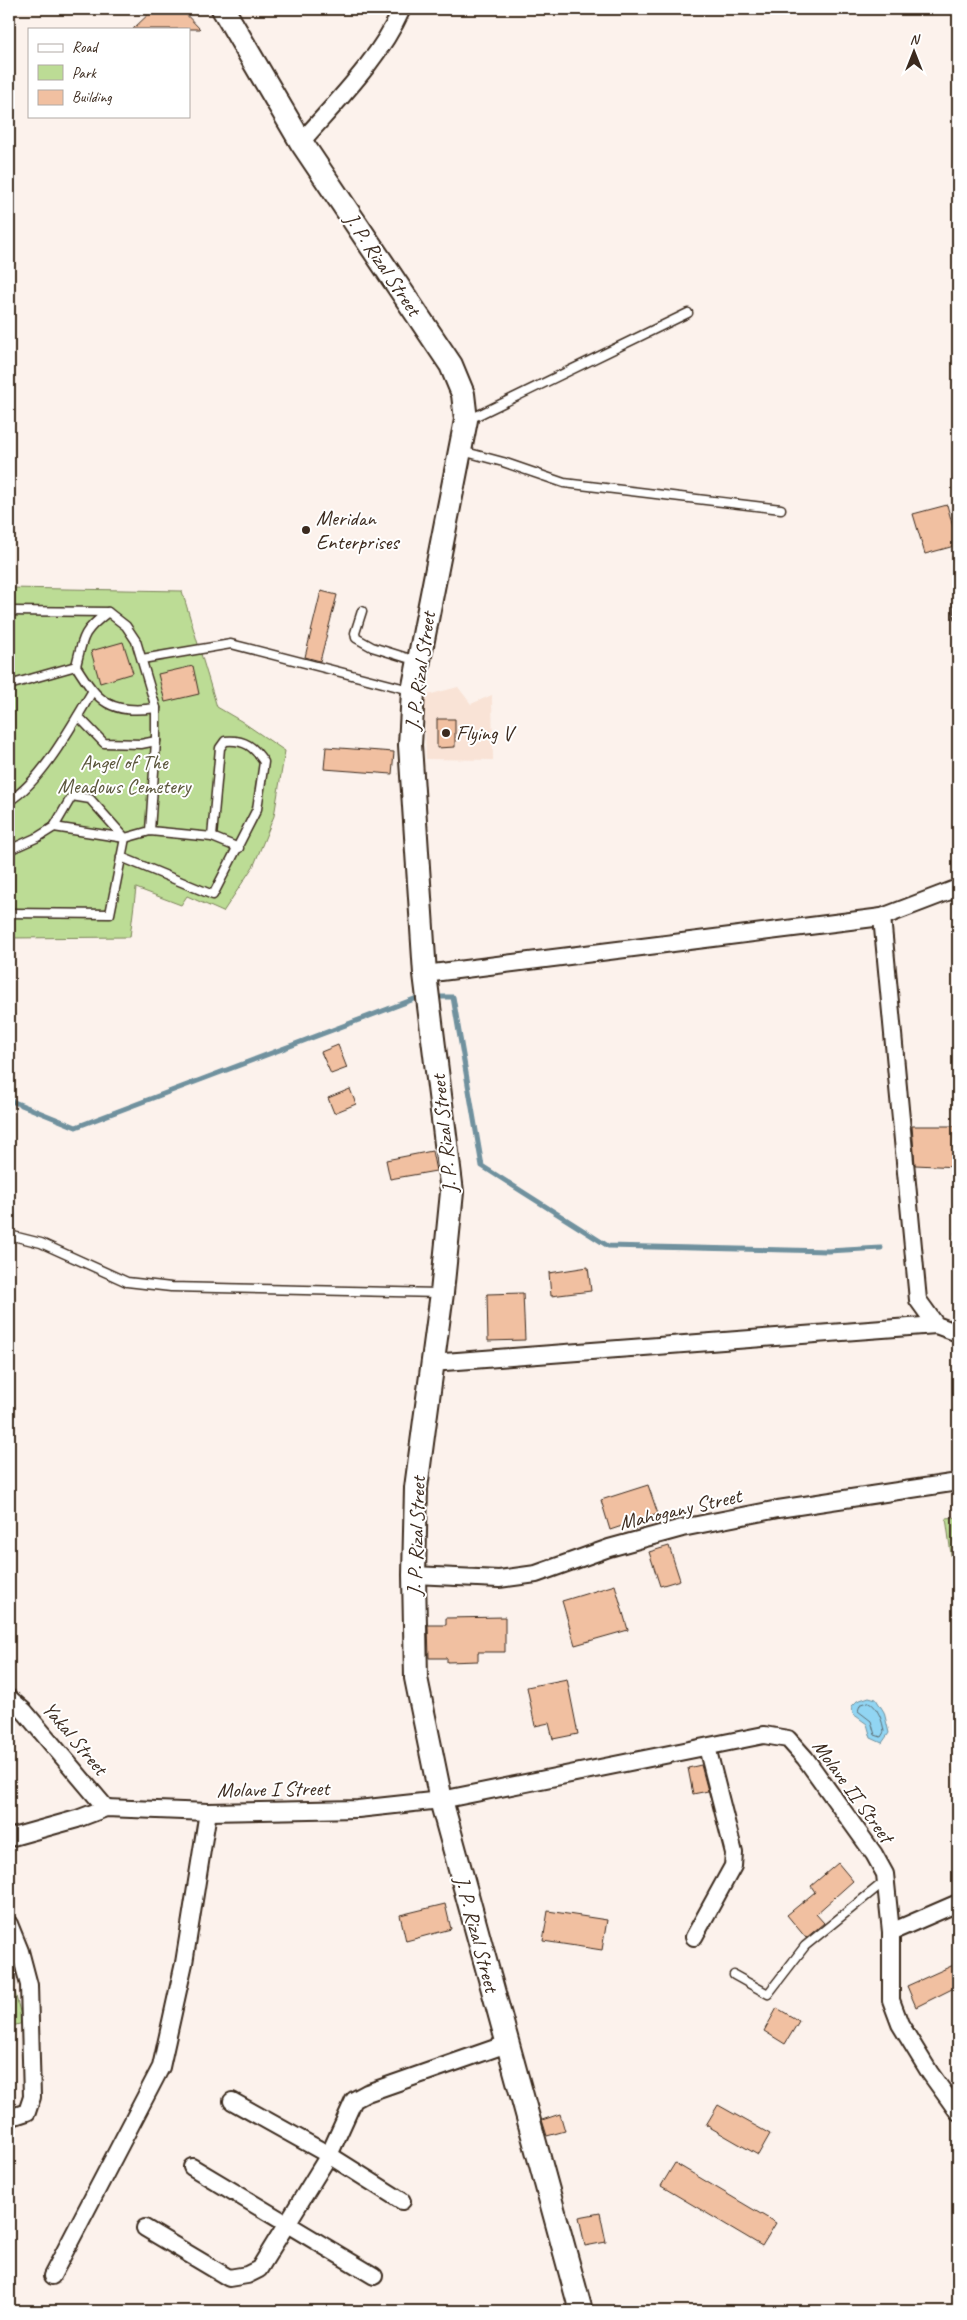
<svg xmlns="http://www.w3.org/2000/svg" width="967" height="2320" font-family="Caveat,sans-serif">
	<rect width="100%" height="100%" fill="#fcf2ec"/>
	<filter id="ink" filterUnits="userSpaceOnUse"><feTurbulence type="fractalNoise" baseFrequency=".02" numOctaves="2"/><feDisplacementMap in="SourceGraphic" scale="10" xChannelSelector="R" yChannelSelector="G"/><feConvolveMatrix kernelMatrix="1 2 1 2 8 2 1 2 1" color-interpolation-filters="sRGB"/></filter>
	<g filter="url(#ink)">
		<!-- built -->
		<polygon fill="#f9e3d6" points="458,687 471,704 492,695 493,760 426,759 424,696"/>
		<!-- green -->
		<g fill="#bcdc95" stroke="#7c835a">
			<polygon points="9,588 182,591 217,707 241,721 285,751 274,816 254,865 223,912 187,896 181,905 136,888 130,937 9,938"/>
			<polygon points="958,1517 958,1582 955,1583 946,1518"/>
			<polygon points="9,1970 23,2023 9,2027"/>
		</g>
		<!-- water -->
		<polygon fill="#91d5f3" stroke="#6f919e" points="869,1697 876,1699 884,1712 889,1733 882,1743 871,1738 867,1724 853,1714 852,1706 857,1701"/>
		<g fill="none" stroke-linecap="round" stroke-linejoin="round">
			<!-- shore -->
			<path stroke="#5d6e73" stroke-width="1" d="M869,1702C878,1707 883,1722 884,1732L881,1737L875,1735L871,1721L858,1711L860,1705Z"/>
			<!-- stream -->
			<g stroke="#6f919e" stroke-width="5">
				<polyline points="441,997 453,997 482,1166 608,1246 828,1251 881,1248"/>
				<polyline points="9,1100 76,1127 417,998"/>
				<polyline points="957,1233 958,1233"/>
			</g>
		</g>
		<!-- building -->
		<g fill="#f1c0a1" stroke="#3b2a1e">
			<polygon points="154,9 181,9 200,29 133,29"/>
			<polygon points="947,505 958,545 925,554 913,514"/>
			<polygon points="321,591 337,595 320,661 305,657"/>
			<polygon points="123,642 133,673 100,683 91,651"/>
			<polygon points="193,666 199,694 165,702 158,674"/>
			<polygon points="437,719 455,719 455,747 437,748"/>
			<polygon points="326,747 394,752 392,774 324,769"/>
			<polygon points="338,1045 347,1068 331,1074 321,1052"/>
			<polygon points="350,1089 356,1104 334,1113 328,1098"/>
			<polygon points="912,1126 958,1126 958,1167 915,1165"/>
			<polygon points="432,1151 436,1171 390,1179 386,1160"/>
			<polygon points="588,1267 591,1291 551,1296 549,1273"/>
			<polygon points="523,1293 525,1340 488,1341 487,1294"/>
			<polygon points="648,1485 658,1514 610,1530 601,1500"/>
			<polygon points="669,1546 680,1580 660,1586 649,1552"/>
			<polygon points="615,1585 628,1630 575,1645 562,1601"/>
			<polygon points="505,1617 505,1652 478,1652 478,1661 447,1662 447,1658 429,1658 428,1625 446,1625 446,1618"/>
			<polygon points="567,1679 578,1734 553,1739 549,1723 535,1726 527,1687"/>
			<polygon points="701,1765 708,1791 693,1794 688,1768"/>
			<polygon points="838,1863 853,1881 816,1914 824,1923 806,1938 787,1915 815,1892 811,1886"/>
			<polygon points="445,1904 451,1929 406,1941 400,1915"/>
			<polygon points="548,1911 607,1920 602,1950 543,1941"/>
			<polygon points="958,1963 958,1986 916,2007 907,1986"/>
			<polygon points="777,2008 799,2021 785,2044 764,2031"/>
			<polygon points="718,2105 770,2134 758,2155 706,2125"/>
			<polygon points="560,2114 565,2131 547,2136 542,2120"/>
			<polygon points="675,2163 776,2223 762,2246 661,2186"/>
			<polygon points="600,2213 606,2242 585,2246 579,2217"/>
		</g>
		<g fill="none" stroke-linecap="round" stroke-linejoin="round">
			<!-- service casing -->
			<g stroke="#3b2a1e" stroke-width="11">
				<g id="service">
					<polyline points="468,420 688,313"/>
					<polyline points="462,451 503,462 564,483 781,509"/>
					<polyline points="958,589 958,616"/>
					<polyline points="9,611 108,612 126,626 136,641 156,708 156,741 150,831"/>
					<polyline points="362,611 355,633 356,638 372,647 417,661"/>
					<path d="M108,612C83,631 83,636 76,666C99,703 110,714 156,708"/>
					<polyline points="142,659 231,644 410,690"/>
					<polyline points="9,685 76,666"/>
					<polyline points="78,716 104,743 141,744 156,741"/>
					<path d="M9,801C42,781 72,725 92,692"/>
					<polyline points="9,850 38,837 54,827 125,838 150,831 212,837 239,848"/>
					<path d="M121,857L213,895L257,809L264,762C254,747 245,739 225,741L220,748L212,837"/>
					<polyline points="9,913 110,914 125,838 90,799 72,796 54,827"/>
					<polyline points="9,1235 41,1243 127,1282 171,1287 439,1293"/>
					<polyline points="734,1975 768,1994 805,1946 885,1881"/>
				</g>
			</g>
			<!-- minor casing -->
			<g stroke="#3b2a1e" stroke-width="20">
				<g id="minor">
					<path d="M301,142C337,101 379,60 402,9"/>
					<polyline points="882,917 918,1300 936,1325 958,1333"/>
					<polyline points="425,974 882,917 958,888"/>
					<polyline points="431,1363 936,1325"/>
					<polyline points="414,1575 499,1579 536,1574 609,1548 682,1528 778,1509 958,1482"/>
					<polyline points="9,1698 24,1711 106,1808"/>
					<polyline points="9,1838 77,1819 106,1808 208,1812 358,1809 441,1800 764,1735 788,1739 805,1758 874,1854 885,1874 891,1932 891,2000 900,2024 930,2073 958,2112"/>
					<polyline points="9,1924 20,1951 29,1985 32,2097 27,2112 9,2118"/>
					<polyline points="891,1932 958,1903"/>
					<polyline points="694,1937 733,1866 734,1853 707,1747"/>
					<polyline points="232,2101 329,2155 402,2201"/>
					<polyline points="192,2167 374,2276"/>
					<polyline points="145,2228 229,2278 247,2275 259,2269 329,2155 354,2100 367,2093 507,2044"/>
					<polyline points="52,2276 161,2067 184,1963 208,1812"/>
				</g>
			</g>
			<!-- secondary casing -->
			<g stroke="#3b2a1e" stroke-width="26">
				<polyline id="secondary" points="223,9 301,142 451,365 463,394 466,420 413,691 410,745 425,974 452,1192 442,1293 416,1488 414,1575 416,1678 441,1800 581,2311"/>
			</g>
			<!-- service -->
			<use href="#service" stroke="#fff" stroke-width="8"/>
			<!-- minor -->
			<use href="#minor" stroke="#fff" stroke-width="16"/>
			<!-- secondary -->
			<use href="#secondary" stroke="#fff" stroke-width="22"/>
		</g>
	</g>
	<!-- markers -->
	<g fill="#3b2a1e" stroke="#fff" stroke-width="2">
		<circle cx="306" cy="530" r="5"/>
		<circle cx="446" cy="733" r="5"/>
	</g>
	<g text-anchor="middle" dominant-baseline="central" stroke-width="4" stroke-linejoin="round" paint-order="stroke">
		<!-- street labels -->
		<g font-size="21" fill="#3b2a1e" stroke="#fff">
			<text transform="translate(383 264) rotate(56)">J. P. Rizal Street</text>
			<text transform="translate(420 671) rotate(-82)">J. P. Rizal Street</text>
			<text transform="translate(444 1134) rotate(-96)">J. P. Rizal Street</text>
			<text transform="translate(680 1509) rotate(-13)">Mahogany Street</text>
			<text transform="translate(416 1536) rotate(-88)">J. P. Rizal Street</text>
			<text transform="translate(75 1738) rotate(50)">Yakal Street</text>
			<text transform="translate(273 1789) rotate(-1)">Molave I Street</text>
			<text transform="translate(853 1791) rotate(54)">Molave II Street</text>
			<text transform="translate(477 1934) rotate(75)">J. P. Rizal Street</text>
		</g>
		<!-- poi labels -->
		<g font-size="21" fill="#3b2a1e" stroke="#fff" text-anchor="start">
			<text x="316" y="518">Meridan<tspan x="316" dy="24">Enterprises</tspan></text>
			<text x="456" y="733">Flying V</text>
		</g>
		<!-- park labels -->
		<g font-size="21" fill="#5b563c" stroke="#fff">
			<text x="124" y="762">Angel of The<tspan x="124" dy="24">Meadows Cemetery</tspan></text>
		</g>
	</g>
	<!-- margin -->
	<rect width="967" height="2320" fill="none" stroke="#fff" stroke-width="30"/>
	<rect x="15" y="15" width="937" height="2290" fill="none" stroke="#3b2a1e" stroke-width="2" filter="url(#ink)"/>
	<!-- legend -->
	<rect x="28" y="28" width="162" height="90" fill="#ffffff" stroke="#b1aaa5"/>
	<rect x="38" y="44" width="25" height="8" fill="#ffffff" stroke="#b1aaa5"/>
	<text x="72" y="52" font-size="15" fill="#3b2a1e">Road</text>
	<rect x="38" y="65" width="25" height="15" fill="#bcdc95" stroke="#b1aaa5"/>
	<text x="72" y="78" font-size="15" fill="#3b2a1e">Park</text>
	<rect x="38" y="90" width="25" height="15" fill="#f1c0a1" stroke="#b1aaa5"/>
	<text x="72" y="102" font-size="15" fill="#3b2a1e">Building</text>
	<!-- north arrow -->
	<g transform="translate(914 52)" stroke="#ffffff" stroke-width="4" paint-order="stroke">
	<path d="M0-4L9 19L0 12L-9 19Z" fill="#3b2a1e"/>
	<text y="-8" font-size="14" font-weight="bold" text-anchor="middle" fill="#3b2a1e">N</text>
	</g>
</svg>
